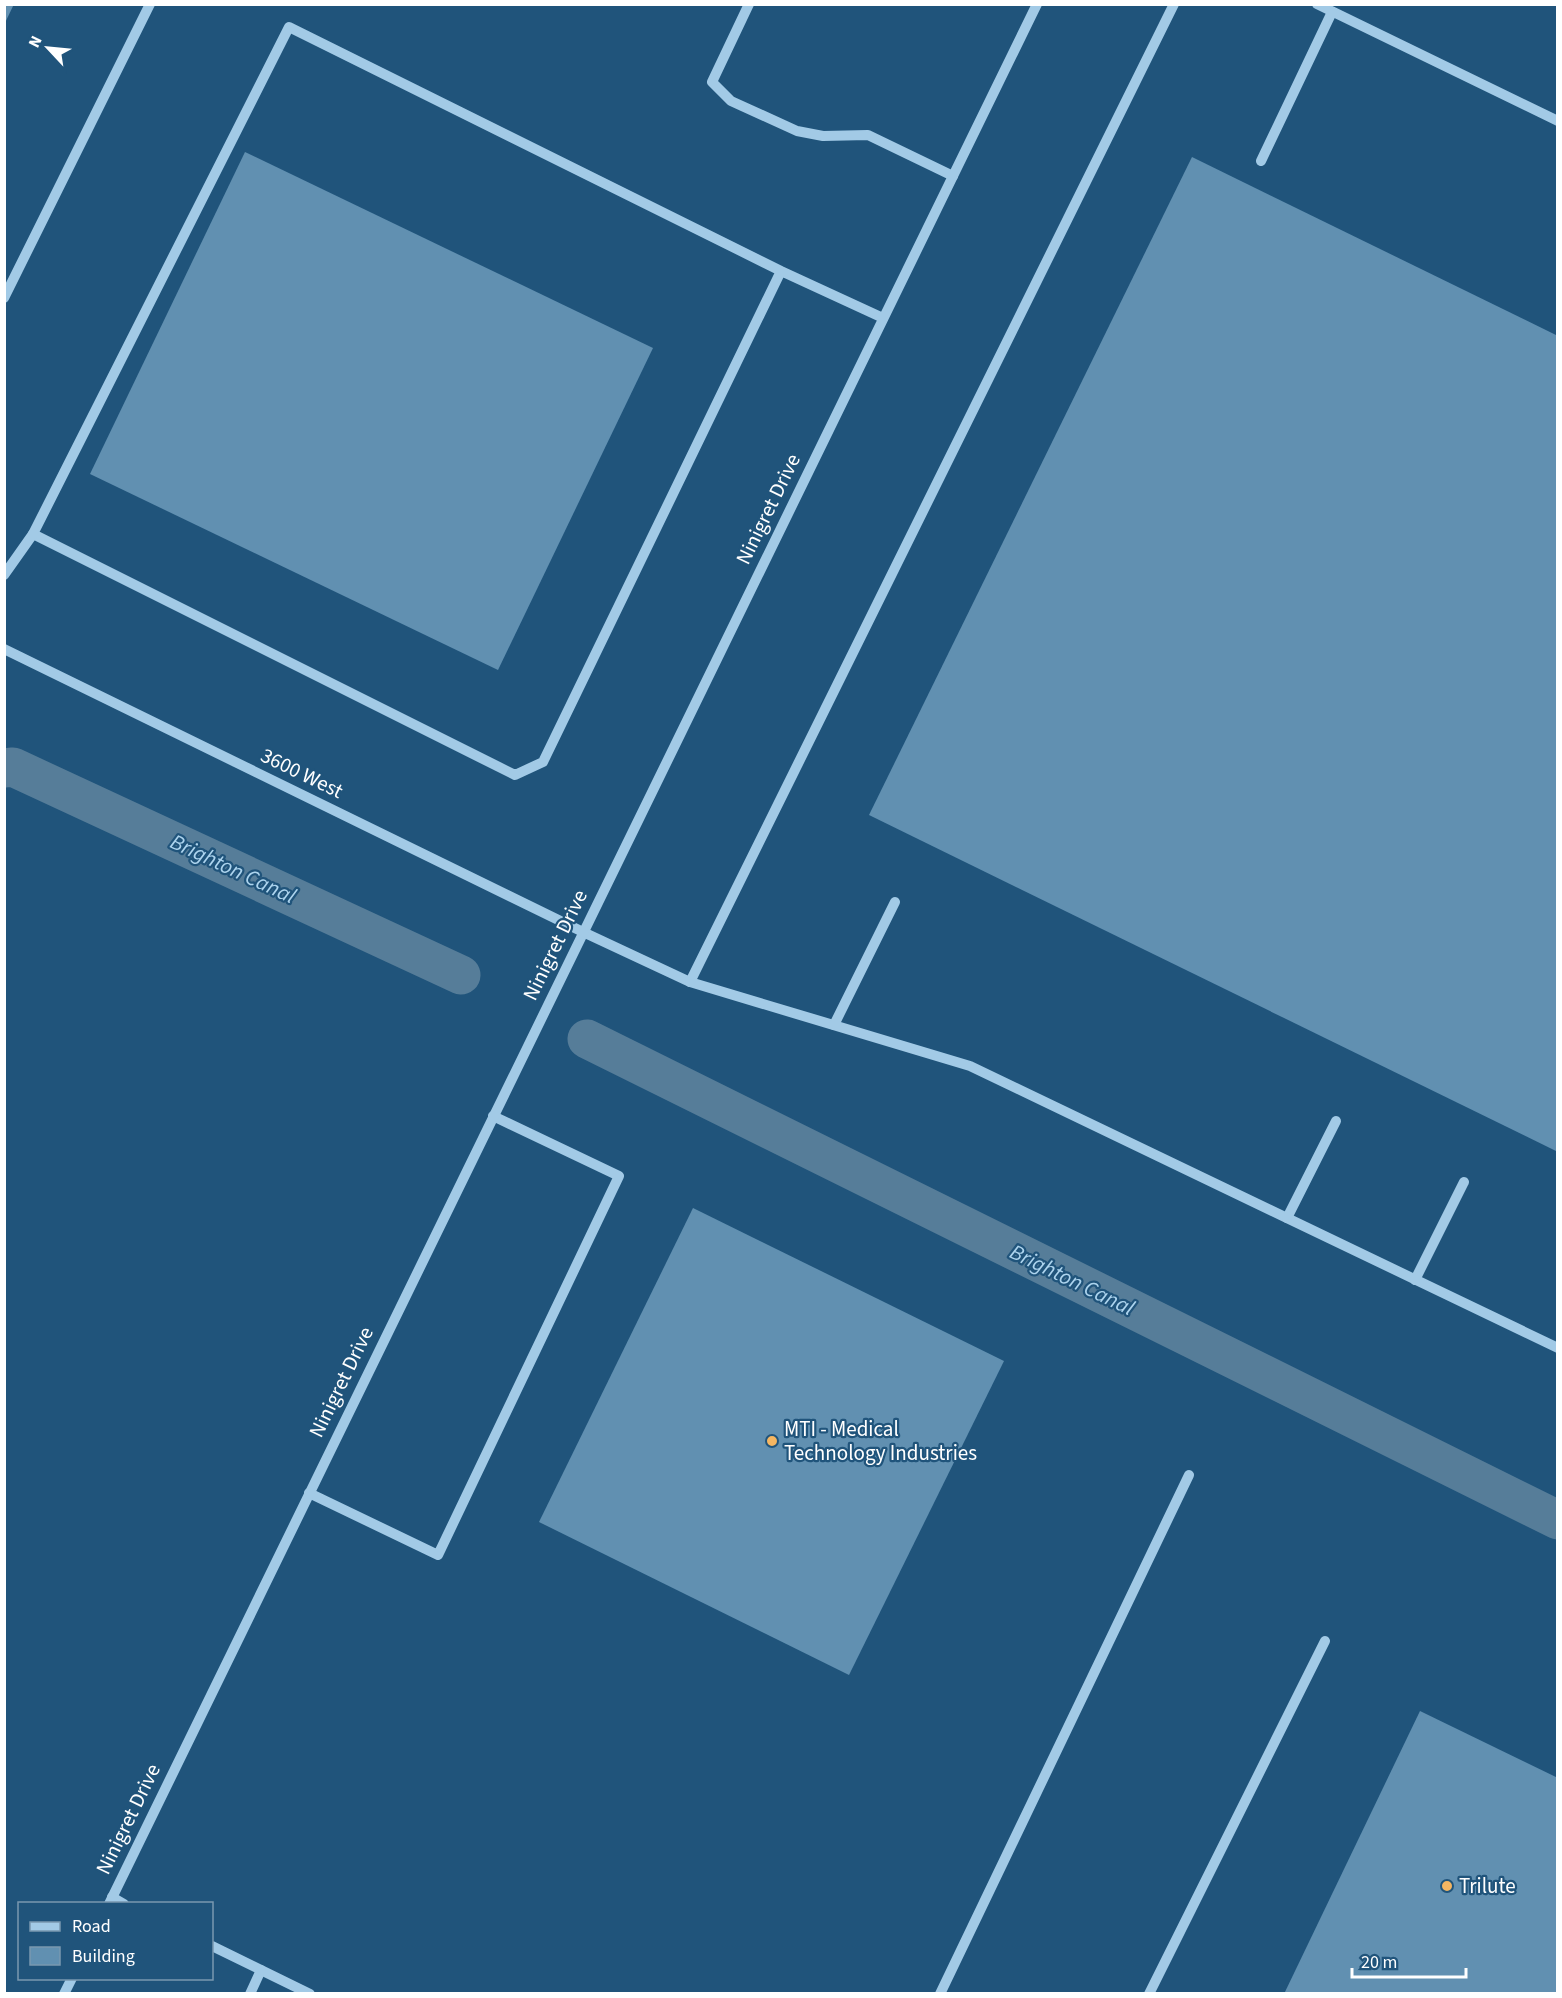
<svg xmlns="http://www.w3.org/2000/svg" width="1562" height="1998" font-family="'Source Sans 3',sans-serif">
	<rect width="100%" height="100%" fill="#20547b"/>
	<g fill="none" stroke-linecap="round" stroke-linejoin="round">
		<!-- canal -->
		<g stroke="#567d99" stroke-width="39">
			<polyline points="4,768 13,767 461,975"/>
			<polyline points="587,1039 1558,1520"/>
		</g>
	</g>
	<!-- building -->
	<g fill="#6190b1">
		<polygon points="4,4 14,4 4,25"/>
		<polygon points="245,152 653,348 498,670 90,474"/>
		<polygon points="1192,157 1558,336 1558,1152 869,815"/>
		<polygon points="693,1208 1004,1361 849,1675 539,1522"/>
		<polygon points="1420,1711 1558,1778 1558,1994 1284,1994"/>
	</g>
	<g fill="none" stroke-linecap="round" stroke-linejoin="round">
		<!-- minor -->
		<g stroke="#a2cae6" stroke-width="10">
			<polyline points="749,4 712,82 731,101 797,131 823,136 868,135 953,176"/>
			<polyline points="1317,4 1558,121"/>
			<polyline points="1261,161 1332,12"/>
			<polyline points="781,271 543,762 515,775 33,534 289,27 781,271 883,318"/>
			<polyline points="4,298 150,4"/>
			<polyline points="4,575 33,534"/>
			<polyline points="4,649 583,932 690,982 970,1066 1558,1348"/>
			<polyline points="690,982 1174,4"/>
			<polyline points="834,1025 895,902"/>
			<polyline points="1287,1218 1336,1121"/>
			<polyline points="1415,1280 1464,1182"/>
			<polyline points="309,1493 438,1555 619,1176 493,1116"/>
			<polyline points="112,1897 124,1904"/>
			<polyline points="109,1904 1037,4"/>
			<polyline points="212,1946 310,1994"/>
			<polyline points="64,1994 72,1978"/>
			<polyline points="250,1994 261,1970"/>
			<polyline points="940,1994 1189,1475"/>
			<polyline points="1149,1994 1325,1641"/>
		</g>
	</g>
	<!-- markers -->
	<g fill="#f4b662" stroke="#20547b" stroke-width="2">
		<circle cx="772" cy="1441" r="6"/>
		<circle cx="1447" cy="1886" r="6"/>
	</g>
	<g text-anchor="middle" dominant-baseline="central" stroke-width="4.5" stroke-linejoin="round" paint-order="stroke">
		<!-- street labels -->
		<g font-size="21" fill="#fff" stroke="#20547b">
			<text transform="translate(768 509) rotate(-64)">Ninigret Drive</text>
			<text transform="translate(302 773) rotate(26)">3600 West</text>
			<text transform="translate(555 945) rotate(-64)">Ninigret Drive</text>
			<text transform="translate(341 1382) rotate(-64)">Ninigret Drive</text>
			<text transform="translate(128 1819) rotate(-64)">Ninigret Drive</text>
		</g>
		<!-- poi labels -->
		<g font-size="21" fill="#fff" stroke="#20547b" text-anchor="start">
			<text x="784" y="1429">MTI - Medical<tspan x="784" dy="24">Technology Industries</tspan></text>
			<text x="1459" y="1886">Trilute</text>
		</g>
		<!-- water labels -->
		<g font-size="22" font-style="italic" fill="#add4ee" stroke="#20547b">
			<text transform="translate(233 869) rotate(25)">Brighton Canal</text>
			<text transform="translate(1072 1280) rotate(26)">Brighton Canal</text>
		</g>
	</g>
	<!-- border -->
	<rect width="1562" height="1998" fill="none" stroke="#ffffff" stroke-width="12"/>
	<!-- legend -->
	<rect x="18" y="1902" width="195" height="78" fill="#20547b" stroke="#7998b0" stroke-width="1.5"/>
	<rect x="30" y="1922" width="30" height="9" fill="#a2cae6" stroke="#7998b0" stroke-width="1.5"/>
	<text x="72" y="1932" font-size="18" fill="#ffffff">Road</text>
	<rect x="30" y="1947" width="30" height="18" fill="#6190b1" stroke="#7998b0" stroke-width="1.5"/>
	<text x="72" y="1962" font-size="18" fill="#ffffff">Building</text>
	<!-- north arrow -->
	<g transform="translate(48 48) rotate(296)" stroke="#20547b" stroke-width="4.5" paint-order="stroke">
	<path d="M0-4.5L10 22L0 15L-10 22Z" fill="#ffffff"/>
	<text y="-9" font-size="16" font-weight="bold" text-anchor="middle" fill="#ffffff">N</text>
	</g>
	<!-- scale -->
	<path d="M1352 1968v9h114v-9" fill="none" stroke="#ffffff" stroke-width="3"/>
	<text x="1361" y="1968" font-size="18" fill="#ffffff" stroke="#20547b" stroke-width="4.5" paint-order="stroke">20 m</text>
</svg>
